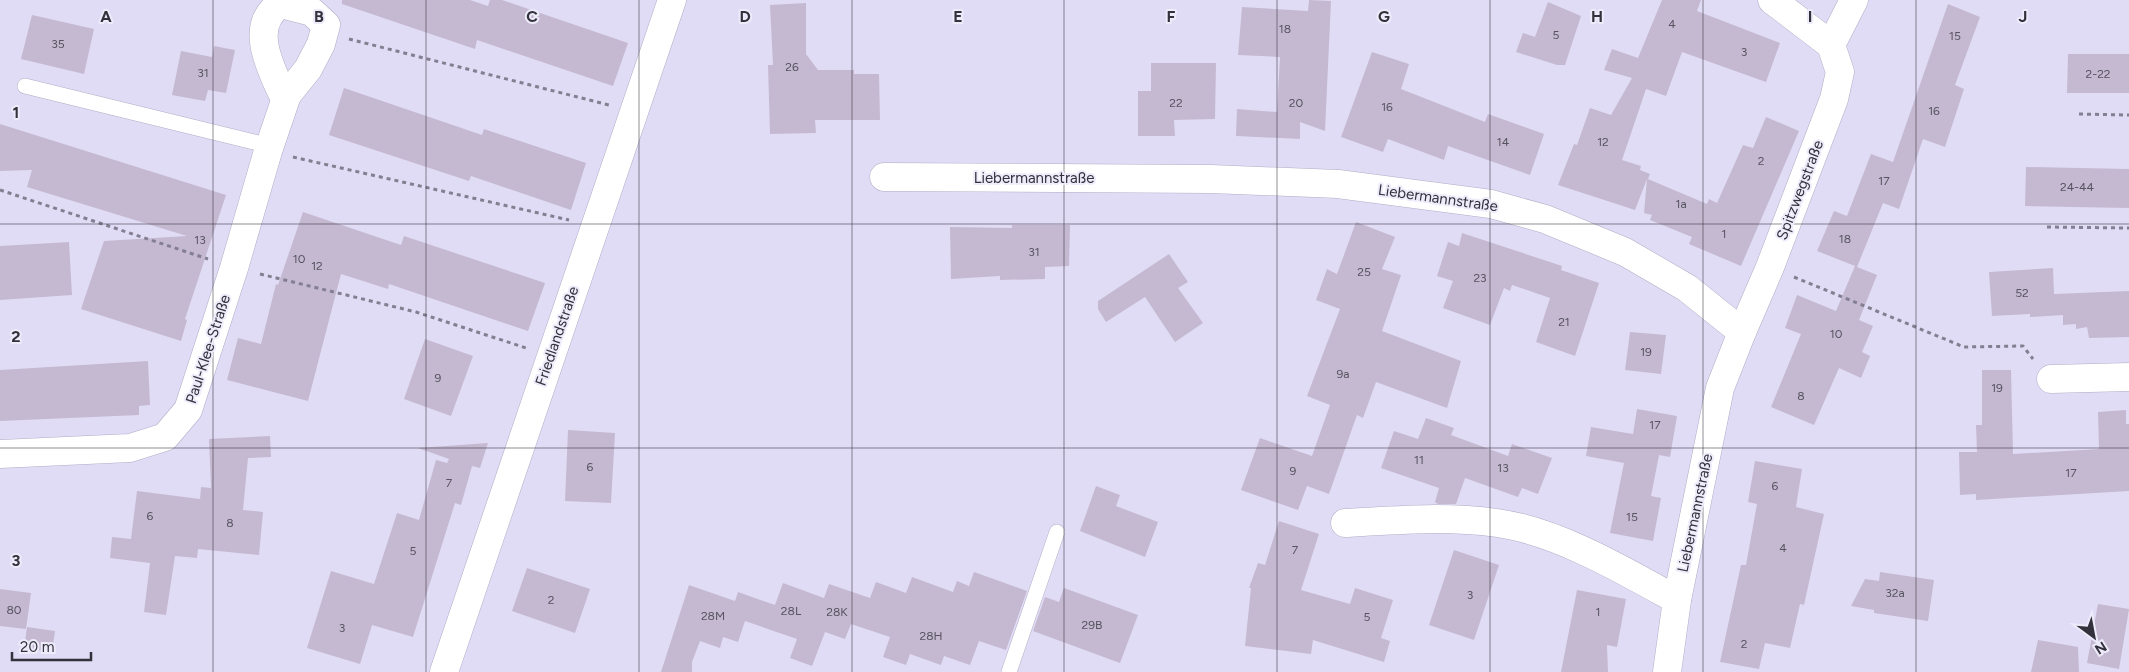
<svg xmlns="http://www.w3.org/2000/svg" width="2129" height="672" font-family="Figtree,sans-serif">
	<rect width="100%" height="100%" fill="#e1dcf6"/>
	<!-- building -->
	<g fill="#c4b9d1">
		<polygon points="342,0 470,0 488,6 490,0 502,0 628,43 613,86 477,40 475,49 342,4"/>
		<polygon points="1309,0 1331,1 1325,131 1300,122 1300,139 1236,136 1237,109 1277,112 1280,57 1238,55 1242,7 1308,11"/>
		<polygon points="1662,0 1701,0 1697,11 1780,43 1766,82 1682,52 1666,96 1646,89 1622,160 1641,166 1640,170 1650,174 1648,179 1707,204 1709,199 1717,203 1743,145 1753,148 1766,117 1799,131 1741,266 1689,244 1692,237 1650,220 1652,215 1644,213 1647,179 1635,210 1558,185 1574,144 1577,145 1590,108 1611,115 1632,78 1604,70 1612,49 1638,58"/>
		<polygon points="1548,2 1581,16 1565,65 1557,65 1516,52 1523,33 1535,37"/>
		<polygon points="806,3 806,54 818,70 854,70 854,74 879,74 880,120 815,120 816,133 770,134 768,65 773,65 770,5"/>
		<polygon points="1948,4 1980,17 1955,85 1964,89 1945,147 1923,139 1899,209 1883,203 1857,267 1877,275 1859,320 1873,326 1862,352 1870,356 1861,378 1839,368 1814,425 1771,407 1801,334 1785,328 1797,295 1836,311 1855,266 1817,251 1834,211 1847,216 1871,154 1893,162"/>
		<polygon points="32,15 94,29 84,74 21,59"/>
		<polygon points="214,46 235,50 226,93 208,90 205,101 172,95 181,51 212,57"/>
		<polygon points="1372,52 1409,64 1401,89 1485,122 1488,114 1544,134 1530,175 1448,146 1444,160 1388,139 1383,152 1341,137"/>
		<polygon points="2068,54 2129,54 2129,93 2067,93"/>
		<polygon points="1151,63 1216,63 1215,119 1174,120 1175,136 1138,136 1138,91 1151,91"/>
		<polygon points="344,88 482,135 484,129 586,163 571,210 471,176 469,181 329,135"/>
		<polygon points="0,124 226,195 185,319 187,320 181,341 81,309 104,241 187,236 27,187 32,170 0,171"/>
		<polygon points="2026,167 2129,169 2129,208 2025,206"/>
		<polygon points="303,212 401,245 404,236 545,283 528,331 389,284 388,289 341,274 308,401 227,380 238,338 261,344 276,284 278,285"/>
		<polygon points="1356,222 1395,237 1382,269 1401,275 1382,331 1461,361 1447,408 1376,382 1363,418 1357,415 1329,494 1307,486 1298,510 1241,490 1260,438 1312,456 1330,405 1307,396 1340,309 1316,300 1327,269 1337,274"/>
		<polygon points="1012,225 1070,225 1069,266 1045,267 1045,279 1000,280 1000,276 951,279 950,227 1012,228"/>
		<polygon points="1462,233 1562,266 1561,270 1599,283 1575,356 1536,342 1550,298 1512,285 1510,291 1504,288 1490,325 1443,308 1453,281 1437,276 1448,242 1459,246"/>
		<polygon points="69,242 72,295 0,300 0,246"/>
		<polygon points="1169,254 1188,282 1178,288 1203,323 1175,342 1145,297 1106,322 1098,309 1098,301"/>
		<polygon points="2053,268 2054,294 2129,291 2129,337 2089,338 2087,327 2076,329 2076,324 2063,325 2063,315 2030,317 2030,314 1992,316 1989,272"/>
		<polygon points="1630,332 1666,335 1661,374 1625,370"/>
		<polygon points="425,339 473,356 451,416 404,399"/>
		<polygon points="148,361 150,405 139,406 139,415 0,421 0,370"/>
		<polygon points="1982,370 2011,370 2013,454 2099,449 2098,412 2126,410 2126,424 2129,424 2129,491 1976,500 1976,494 1960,495 1959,452 1977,452 1976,425 1982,425"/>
		<polygon points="1637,409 1677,416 1670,457 1659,455 1651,496 1661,498 1653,541 1610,533 1624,463 1586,456 1591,427 1633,434"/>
		<polygon points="1426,418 1454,428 1451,435 1508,456 1512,444 1552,458 1538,494 1522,488 1518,497 1465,478 1456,504 1438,504 1435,502 1439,488 1381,468 1394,431 1418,439"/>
		<polygon points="568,430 615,433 611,503 565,501"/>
		<polygon points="270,436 271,457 248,458 243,510 263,512 259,555 198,549 197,558 175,556 166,615 144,612 150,563 110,558 112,537 131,539 137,491 200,499 201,487 211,488 209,439"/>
		<polygon points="488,443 480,468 472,466 461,505 455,503 413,637 372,625 360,664 307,648 331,571 374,584 397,513 419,520 436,460 447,463 449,459 418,448"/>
		<polygon points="1755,461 1802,469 1796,507 1824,514 1804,605 1800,604 1790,648 1765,643 1759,669 1720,662 1741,565 1746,565 1757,504 1748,502"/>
		<polygon points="1096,486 1120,495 1116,506 1158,522 1145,557 1080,531"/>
		<polygon points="1279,521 1319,534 1301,590 1350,604 1355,588 1393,600 1381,638 1390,641 1384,662 1313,640 1311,654 1245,646 1251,588 1249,588 1258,563 1265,565"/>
		<polygon points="1454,550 1499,565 1474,640 1429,625"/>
		<polygon points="527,568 590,589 575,633 512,611"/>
		<polygon points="974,572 1027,591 1006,650 979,641 970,665 944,656 941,665 910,654 906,665 883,657 890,637 851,624 845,639 825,632 812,666 790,658 797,639 745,621 738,642 723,637 720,648 700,641 692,662 692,672 661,672 689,585 735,601 738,592 775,605 783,583 824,598 829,584 870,598 876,582 906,593 912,577 953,592 957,581 969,586"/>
		<polygon points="1880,572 1934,580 1928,621 1874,613 1874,610 1851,606 1865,579 1879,581"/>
		<polygon points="1064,588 1138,615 1120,663 1033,631 1045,597 1059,602"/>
		<polygon points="0,589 31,593 26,629 0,626"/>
		<polygon points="1577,590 1626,599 1617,647 1607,645 1608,672 1561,672"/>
		<polygon points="2098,604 2129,609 2119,669 2087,663"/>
		<polygon points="27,627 55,631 52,652 24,648"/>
		<polygon points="2038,640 2078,647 2079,672 2031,672"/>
	</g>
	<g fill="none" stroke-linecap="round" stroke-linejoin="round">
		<!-- service casing -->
		<g stroke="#b1acc5" stroke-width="16">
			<g id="service">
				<polyline points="25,86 270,146"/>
				<polyline points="1009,672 1057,532"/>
			</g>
		</g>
		<!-- minor casing -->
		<g stroke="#b1acc5" stroke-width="29">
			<g id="minor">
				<path d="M281,4L312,12L326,25L321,44L308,69L287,95L282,93C270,67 248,24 281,4Z"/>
				<polyline points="1831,45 1854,0"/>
				<polyline points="884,177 1211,179 1338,184 1491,204 1545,219 1625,252 1687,288 1742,332 1720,388 1677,600 1667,672"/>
				<polyline points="1742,332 1770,267 1834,99 1840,72 1831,45 1772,0"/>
				<polyline points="2051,379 2129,377"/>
				<polyline points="0,454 130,448 165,437 188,410 234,268 268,151 287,95"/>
				<path d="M1345,523C1396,520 1446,516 1497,523C1557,531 1625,571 1677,600"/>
				<polyline points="444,672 672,0"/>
			</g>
		</g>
		<!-- path -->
		<g stroke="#837f91" stroke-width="3" stroke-dasharray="4 4" stroke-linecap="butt">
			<polyline points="349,39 609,105"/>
			<polyline points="2079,114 2129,115"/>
			<polyline points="293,157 569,220"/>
			<polyline points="0,190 208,259"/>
			<polyline points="2047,227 2129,228"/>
			<polyline points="260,274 416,312 526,348"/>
			<polyline points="1794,277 1964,347 2023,346 2033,359"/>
		</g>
		<!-- service -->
		<use href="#service" stroke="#fff" stroke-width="15"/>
		<!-- minor -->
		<use href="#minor" stroke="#fff" stroke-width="28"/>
	</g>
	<!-- grid -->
	<path fill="none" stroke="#33313b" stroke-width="1" stroke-opacity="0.55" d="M213,0V672M426,0V672M639,0V672M852,0V672M1064,0V672M1277,0V672M1490,0V672M1703,0V672M1916,0V672M0,224H2129M0,448H2129"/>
	<g text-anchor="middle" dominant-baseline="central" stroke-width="4" stroke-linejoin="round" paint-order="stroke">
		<!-- number labels -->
		<g font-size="12" fill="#575360">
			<text x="1672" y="24">4</text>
			<text x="1285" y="29">18</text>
			<text x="1556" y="35">5</text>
			<text x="1955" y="36">15</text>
			<text x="58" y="44">35</text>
			<text x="1744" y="52">3</text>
			<text x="792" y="67">26</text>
			<text x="203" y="73">31</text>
			<text x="2098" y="74">2-22</text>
			<text x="1176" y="103">22</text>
			<text x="1296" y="103">20</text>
			<text x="1387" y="107">16</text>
			<text x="1934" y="111">16</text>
			<text x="1503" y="142">14</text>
			<text x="1603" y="142">12</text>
			<text x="1761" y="161">2</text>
			<text x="1884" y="181">17</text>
			<text x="2077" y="187">24-44</text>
			<text x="1681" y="204">1a</text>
			<text x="1724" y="234">1</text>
			<text x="1845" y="239">18</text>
			<text x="200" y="240">13</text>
			<text x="1034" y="252">31</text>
			<text x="299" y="259">10</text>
			<text x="317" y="266">12</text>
			<text x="1364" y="272">25</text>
			<text x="1480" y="278">23</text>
			<text x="2022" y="293">52</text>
			<text x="1564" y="322">21</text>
			<text x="1836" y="334">10</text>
			<text x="1646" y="352">19</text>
			<text x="1343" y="374">9a</text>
			<text x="438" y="378">9</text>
			<text x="1997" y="388">19</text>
			<text x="1801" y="396">8</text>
			<text x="1655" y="425">17</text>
			<text x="1419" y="460">11</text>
			<text x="590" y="467">6</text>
			<text x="1503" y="468">13</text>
			<text x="1293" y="471">9</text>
			<text x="2071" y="473">17</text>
			<text x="449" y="483">7</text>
			<text x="1775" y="486">6</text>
			<text x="150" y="516">6</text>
			<text x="1632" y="517">15</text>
			<text x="230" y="523">8</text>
			<text x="1783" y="548">4</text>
			<text x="1295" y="550">7</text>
			<text x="413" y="551">5</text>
			<text x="1895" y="593">32a</text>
			<text x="1470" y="595">3</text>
			<text x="551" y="600">2</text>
			<text x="14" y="610">80</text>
			<text x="791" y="611">28L</text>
			<text x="837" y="612">28K</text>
			<text x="1598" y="612">1</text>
			<text x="713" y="616">28M</text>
			<text x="1367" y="617">5</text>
			<text x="1092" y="625">29B</text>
			<text x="342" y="628">3</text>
			<text x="931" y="636">28H</text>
			<text x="1744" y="644">2</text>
		</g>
		<!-- street labels -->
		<g font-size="15" fill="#33313b" stroke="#eeebfb">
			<text x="1034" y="178">Liebermannstraße</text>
			<text transform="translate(1800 190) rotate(-69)">Spitzwegstraße</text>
			<text transform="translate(1438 198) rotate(8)">Liebermannstraße</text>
			<text transform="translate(557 336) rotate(-71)">Friedlandstraße</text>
			<text transform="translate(208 349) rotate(-72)">Paul-Klee-Straße</text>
			<text transform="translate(1695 513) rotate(-78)">Liebermannstraße</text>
		</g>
	</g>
	<g font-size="16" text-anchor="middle" font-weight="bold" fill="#33313b" stroke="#eeebfb" stroke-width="4" stroke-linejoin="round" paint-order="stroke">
		<text x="106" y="22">A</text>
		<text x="319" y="22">B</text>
		<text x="532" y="22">C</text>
		<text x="745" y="22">D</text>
		<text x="958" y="22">E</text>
		<text x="1171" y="22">F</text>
		<text x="1384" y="22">G</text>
		<text x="1597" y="22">H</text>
		<text x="1810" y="22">I</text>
		<text x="2023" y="22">J</text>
		<text x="16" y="118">1</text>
		<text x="16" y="342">2</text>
		<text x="16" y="566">3</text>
	</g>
	<!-- north arrow -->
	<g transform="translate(2094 637) rotate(148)" stroke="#eeebfb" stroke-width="4" paint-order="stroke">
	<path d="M0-4L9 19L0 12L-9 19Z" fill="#33313b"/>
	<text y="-8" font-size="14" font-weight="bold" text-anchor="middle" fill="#33313b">N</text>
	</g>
	<!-- scale -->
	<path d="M12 652v8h79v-8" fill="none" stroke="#33313b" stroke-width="2.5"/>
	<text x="20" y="652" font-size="15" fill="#33313b" stroke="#eeebfb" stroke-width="4" paint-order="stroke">20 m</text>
</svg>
